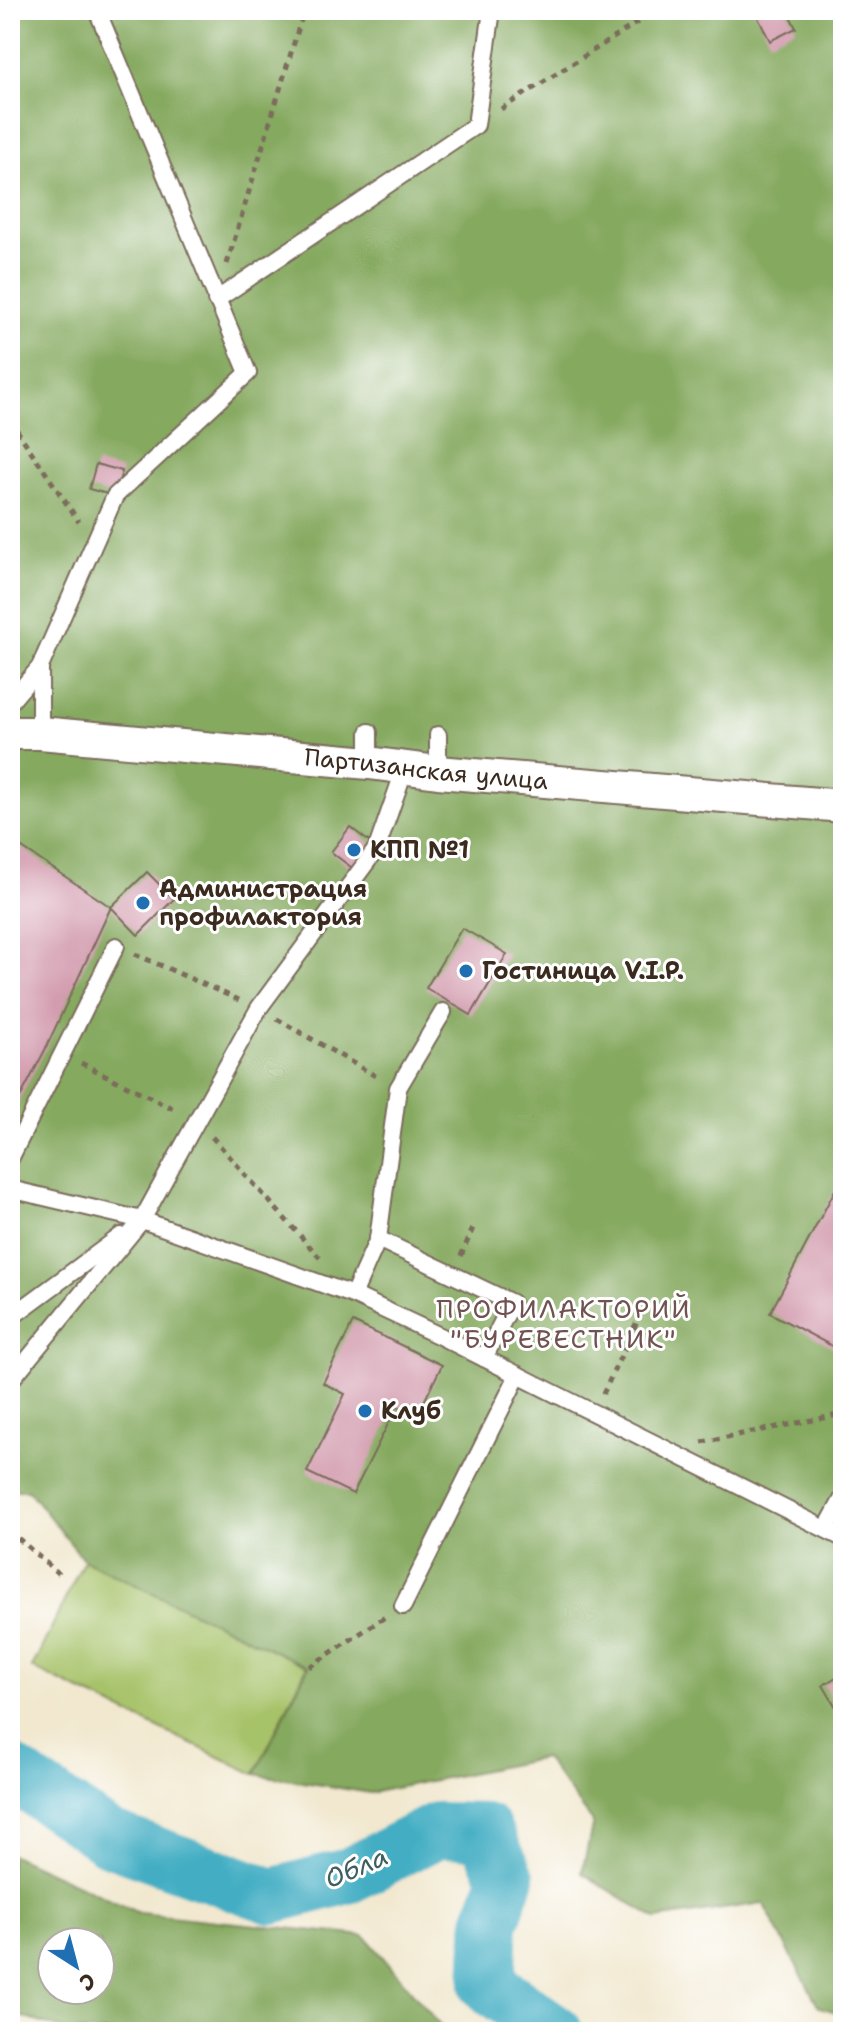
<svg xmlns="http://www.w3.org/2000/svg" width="853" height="2042" font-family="'Shantell Sans',sans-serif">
	<rect width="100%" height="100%" fill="#fff"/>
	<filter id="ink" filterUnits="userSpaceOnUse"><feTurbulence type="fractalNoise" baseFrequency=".0125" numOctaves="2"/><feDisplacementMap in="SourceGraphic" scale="16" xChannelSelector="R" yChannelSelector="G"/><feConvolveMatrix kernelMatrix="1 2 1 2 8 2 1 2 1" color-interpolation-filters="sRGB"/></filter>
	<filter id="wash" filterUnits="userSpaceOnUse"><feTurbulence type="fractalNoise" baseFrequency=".006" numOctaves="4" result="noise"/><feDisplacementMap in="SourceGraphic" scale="32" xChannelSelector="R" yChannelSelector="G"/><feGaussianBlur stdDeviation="1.8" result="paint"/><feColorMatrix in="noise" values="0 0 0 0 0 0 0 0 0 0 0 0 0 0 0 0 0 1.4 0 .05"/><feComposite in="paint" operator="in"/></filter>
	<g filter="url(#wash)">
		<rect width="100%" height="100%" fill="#f1e8cf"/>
		<!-- green -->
		<polygon fill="#a7c36a" stroke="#717644" stroke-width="2" points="84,1560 307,1666 255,1774 32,1668"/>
		<!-- forest -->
		<g fill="#85a95e" stroke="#606a3e" stroke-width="2" fill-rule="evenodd">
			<polygon points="10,10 843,10 843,2014 819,2007 763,1903 656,1919 582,1873 593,1822 544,1758 370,1793 255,1774 308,1667 84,1560 28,1490 10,1490"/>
			<path d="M10,1854L139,1913L365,1936L446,2032H71L10,2013ZM52,1942H100V1990H52Z"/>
		</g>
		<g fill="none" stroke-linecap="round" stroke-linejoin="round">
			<!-- river -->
			<polyline stroke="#43adc3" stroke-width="56" points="10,1772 109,1838 272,1896 348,1876 437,1830 484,1831 507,1877 491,1922 488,1985 555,2032"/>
		</g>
		<g id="blocks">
			<!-- building -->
			<g fill="#d39caf">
				<polygon points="754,10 787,10 796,28 770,41"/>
				<polygon points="96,464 122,471 115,496 89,489"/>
				<polygon points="350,827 377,848 359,873 331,852"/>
				<polygon points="10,840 111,907 45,1050 10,1117"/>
				<polygon points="147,872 174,899 138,935 111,907"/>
				<polygon points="462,928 507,954 471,1015 426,988"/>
				<polygon points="843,1175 843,1347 841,1351 770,1313"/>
				<polygon points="353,1322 442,1365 417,1416 397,1406 353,1494 307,1472 345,1394 323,1383"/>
				<polygon points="843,1673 843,1719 823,1685"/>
			</g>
		</g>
	</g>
	<g filter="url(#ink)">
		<use href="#blocks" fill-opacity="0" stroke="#7b6c5c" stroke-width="2"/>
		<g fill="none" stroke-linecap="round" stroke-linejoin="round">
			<!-- service casing -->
			<g stroke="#7b6c5c" stroke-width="20">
				<g id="service">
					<polyline points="216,300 476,125 492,10"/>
					<polyline points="10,702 40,667 115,496 248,373 97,10"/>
					<polyline points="369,732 369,763"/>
					<polyline points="40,733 40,667"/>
					<polyline points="438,772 438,735"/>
					<polyline points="10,1159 116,946"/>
					<polyline points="10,1189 142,1220 353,1295 442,1337 843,1538"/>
					<polyline points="378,1239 512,1303 484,1358"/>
					<polyline points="353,1295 378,1239 398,1088 443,1012"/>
					<polyline points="10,1318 121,1236"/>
					<polyline points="10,1381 142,1220 259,1008 377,848 405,768"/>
					<polyline points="826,1529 843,1498"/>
					<polyline points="403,1606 518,1375"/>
				</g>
			</g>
			<!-- minor casing -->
			<g stroke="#7b6c5c" stroke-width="36">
				<g id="minor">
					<path id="s1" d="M10,733H40L369,763L438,772L843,806"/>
				</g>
			</g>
			<!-- path -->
			<g stroke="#7b6c5c" stroke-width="5" stroke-dasharray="6 6" stroke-linecap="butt">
				<polyline points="501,109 657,10"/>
				<polyline points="227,264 304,10"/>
				<polyline points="10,420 79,522"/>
				<polyline points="135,954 239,1000"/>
				<polyline points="277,1019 379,1078"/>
				<polyline points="81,1063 176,1110"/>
				<polyline points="212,1137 320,1258"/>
				<polyline points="461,1256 473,1228"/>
				<polyline points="603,1394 643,1309"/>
				<polyline points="702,1442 843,1414"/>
				<polyline points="10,1481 12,1533 61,1576"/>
				<polyline points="309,1667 385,1617"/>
			</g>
			<!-- service -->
			<use href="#service" stroke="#fff" stroke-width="16"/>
			<!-- minor -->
			<use href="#minor" stroke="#fff" stroke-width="32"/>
		</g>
	</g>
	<!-- markers -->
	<g fill="#1f6fb2" stroke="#fff" stroke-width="3">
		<circle cx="354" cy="850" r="8"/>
		<circle cx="143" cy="903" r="8"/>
		<circle cx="466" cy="971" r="8"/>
		<circle cx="365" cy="1411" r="8"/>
	</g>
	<g text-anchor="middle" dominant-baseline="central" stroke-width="6" stroke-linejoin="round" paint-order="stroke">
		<!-- street labels -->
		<g font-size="24" fill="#3b2a1e" stroke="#fff">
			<text stroke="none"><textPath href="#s1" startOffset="418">Партизанская улица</textPath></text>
		</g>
		<!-- poi labels -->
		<g font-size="24" font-weight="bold" fill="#3b2a1e" stroke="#fff" text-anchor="start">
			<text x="370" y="850">КПП №1</text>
			<text x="159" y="889">Администрация<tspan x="159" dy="28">профилактория</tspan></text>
			<text x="482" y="971">Гостиница V.I.P.</text>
			<text x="381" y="1411">Клуб</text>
		</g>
		<!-- neighbourhood labels -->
		<g font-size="26" letter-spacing="2" fill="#705251" stroke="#fff">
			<text x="564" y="1308">ПРОФИЛАКТОРИЙ<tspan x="564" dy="30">"БУРЕВЕСТНИК"</tspan></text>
		</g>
		<!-- water labels -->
		<g font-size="26" font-style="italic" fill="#3e5e60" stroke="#fff">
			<text transform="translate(356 1867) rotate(-23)">Обла</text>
		</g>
	</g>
	<!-- margin -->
	<rect width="853" height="2042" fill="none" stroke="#fff" stroke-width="40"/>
	<!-- north arrow -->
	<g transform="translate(76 1966) rotate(144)"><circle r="38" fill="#ffffff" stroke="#b1aaa5" stroke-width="2"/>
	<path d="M0-6L14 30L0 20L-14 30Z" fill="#1f6fb2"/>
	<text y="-12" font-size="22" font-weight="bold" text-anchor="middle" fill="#3b2a1e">С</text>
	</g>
</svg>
